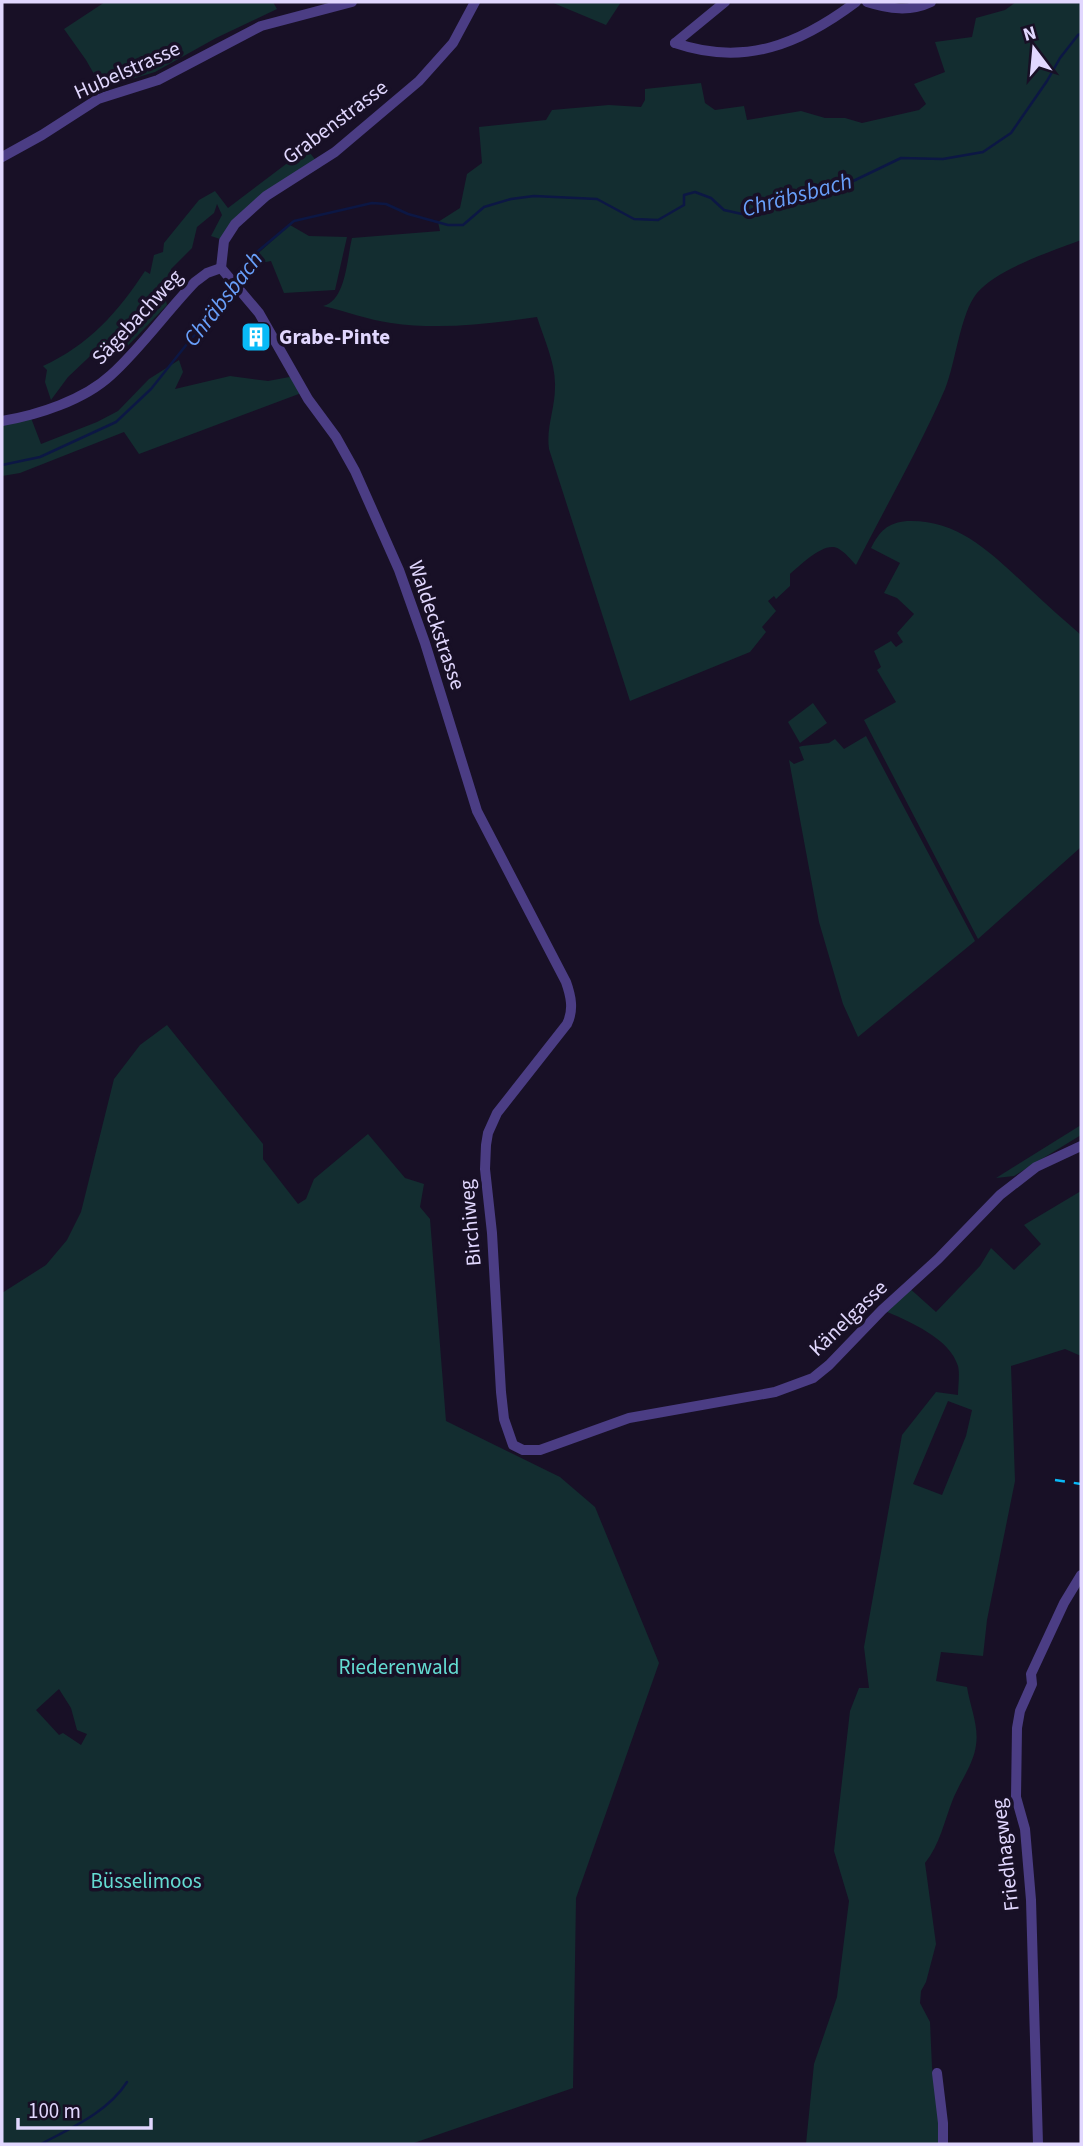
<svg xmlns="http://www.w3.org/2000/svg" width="1083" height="2146" font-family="'Source Sans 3',sans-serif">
	<rect width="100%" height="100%" fill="#181026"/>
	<!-- green -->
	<g fill="#132d30" fill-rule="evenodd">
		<polygon points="105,2 273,2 277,9 216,38 155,72 102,88 86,60 64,29"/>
		<polygon points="551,2 621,2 606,25"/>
		<path d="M1016,2H1081V240C1052,251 997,269 977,293C960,314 956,362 945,389C919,449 886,506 856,565C851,560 846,553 839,549C825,540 801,565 790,574V586L776,599L774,596L768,601L776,611L762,627L766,632L750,652L630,701L549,449C546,427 555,409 555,387C556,364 544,339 537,317C491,324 439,330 391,323C368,320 345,311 323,306C346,301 347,258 352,238L440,231L438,222L460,208L467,174L482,163L479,127L546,120L552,110L609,105L641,107L645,100V89L701,83L705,103L715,110L744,106L747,120L801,111L825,118H845L862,123L919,110L926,104L914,84L945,72L935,42L972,37L976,18L1005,10Z"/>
		<path d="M302,152L310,153L321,167L284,188L220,239L211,236L222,215L217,204L214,213L197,227L192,248L171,269L169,277L163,289L167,305L119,355L105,342L68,377L51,400L45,382L47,370L43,366C89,345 118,312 145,271L150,274L154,255L163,252L164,243L199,200L215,191L228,208Z"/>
		<polygon points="290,225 309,236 347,237 335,290 284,293 271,261 261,263 254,257"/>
		<polygon points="179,360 183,372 175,389 230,376 268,381 295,376 304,392 139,454 124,432 20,473 2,476 2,424 31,418 41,444 97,422 118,411 149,379"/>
		<path d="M907,521C961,519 995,557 1032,591C1048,606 1065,621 1081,635V847L978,939L864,720L896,702L877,670L881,667L874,651L891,641L896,647L903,642L897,633L914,614L897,598L884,593L900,563L871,548C880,531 887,523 907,521Z"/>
		<polygon points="813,703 827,723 800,743 788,722"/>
		<polygon points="866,736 975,941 858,1037 843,1004 819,922 789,760 794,764 804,760 799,747 802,746 829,743 835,739 844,749"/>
		<path d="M167,1025L263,1144V1159L298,1204L306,1199L314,1179L368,1134L405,1178L424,1184L420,1207L430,1219L446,1421L560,1477L595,1507L659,1663L576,1898L573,2088L411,2144H2V1293L46,1265L67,1240L81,1212L114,1079L140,1045ZM59,1689L71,1708L77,1730L87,1734L81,1745L63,1733L59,1735L36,1710Z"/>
		<polygon points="1081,1125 1081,1135 1014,1176 996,1178"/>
		<path d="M1081,1191V1356L1065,1349L1011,1366L1015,1481L987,1620L983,1656L941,1652L936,1681L967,1687C970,1706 979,1726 976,1745C974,1763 960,1782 953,1799C944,1822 940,1844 925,1863L936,1944L926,1982L921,1991L920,2003L930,2022L932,2067L940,2124V2144H806L814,2064L837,1997L849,1901L834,1851L850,1711L859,1688H869L864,1647L902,1435L936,1392L958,1395C958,1386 960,1374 958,1366C950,1338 908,1321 883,1310L907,1286L936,1312L980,1266L991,1248L1014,1270L1041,1244L1024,1225ZM948,1401L972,1410L966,1436L942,1495L913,1484Z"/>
	</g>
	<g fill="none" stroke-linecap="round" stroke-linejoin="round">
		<!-- stream -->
		<g stroke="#0c1744" stroke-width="2.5">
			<polyline points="236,279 251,257 294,221 372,203 386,204 408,214 448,225 463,225 484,207 511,199 534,196 597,199 634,219 658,220 684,205 684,195 695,192 711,198 724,210 742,214 762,205 809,197 847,184 901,158 943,159 983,152 1011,133 1047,81 1060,58 1078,35 1081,34"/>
			<polyline points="2,465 40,457 116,422 151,389 191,339 227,299 233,288"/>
			<path d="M41,2144C71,2128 108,2112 127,2082"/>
		</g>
		<!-- street -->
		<g stroke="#4b3d84" stroke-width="10">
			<path d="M867,2C889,9 910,12 931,2"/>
			<path d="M675,43C745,67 800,44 856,2"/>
			<polyline points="675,43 725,2"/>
			<polyline points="2,157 42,135 98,99 158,80 261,26 352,2"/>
			<path d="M221,268L259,313L308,399L336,437L355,471L399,570L425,643L477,811L566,982C571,996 574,1010 567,1024L497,1113L488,1133L486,1145L485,1169L492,1233L501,1392L504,1419L513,1445L523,1450H540L629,1418L775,1392L813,1378L829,1365L882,1310L938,1259L1000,1195L1036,1167L1081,1146"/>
			<polyline points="221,268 224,241 235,224 266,196 335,152 419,81 453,43 475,2"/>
			<path d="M2,421C38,415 84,400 111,375C140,349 167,311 195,282L207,273L221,268"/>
			<polyline points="937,2073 943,2123 943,2144"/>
			<polyline points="1038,2144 1031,1900 1025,1829 1016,1797 1017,1728 1020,1711 1032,1684 1031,1674 1064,1603 1081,1575"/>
		</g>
		<!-- rail -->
		<polyline stroke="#09baf7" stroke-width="2.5" stroke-dasharray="10 9" stroke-linecap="butt" points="1055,1480 1081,1484"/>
	</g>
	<!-- icons -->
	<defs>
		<g id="building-square" transform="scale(1.575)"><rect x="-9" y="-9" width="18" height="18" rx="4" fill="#09baf7" stroke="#181026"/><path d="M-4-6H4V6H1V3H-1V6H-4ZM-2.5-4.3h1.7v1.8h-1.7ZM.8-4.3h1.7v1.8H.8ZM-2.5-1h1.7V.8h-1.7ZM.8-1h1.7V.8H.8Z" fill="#fff"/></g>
	</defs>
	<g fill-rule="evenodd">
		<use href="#building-square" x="256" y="337"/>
	</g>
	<g text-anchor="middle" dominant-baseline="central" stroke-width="7" stroke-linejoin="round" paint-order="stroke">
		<!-- street labels -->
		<g font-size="21" fill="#e1d7fe" stroke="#181026">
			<text transform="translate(127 70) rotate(-24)">Hubelstrasse</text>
			<text transform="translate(335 122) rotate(-37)">Grabenstrasse</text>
			<text transform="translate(137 317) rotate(-47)">Sägebachweg</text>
			<text transform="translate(437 625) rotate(71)">Waldeckstrasse</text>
			<text transform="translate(470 1223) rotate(-95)">Birchiweg</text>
			<text transform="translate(848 1318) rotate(-44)">Känelgasse</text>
			<text transform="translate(1005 1855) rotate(-97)">Friedhagweg</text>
		</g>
		<!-- poi labels -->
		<g font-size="21" font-weight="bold" fill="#e1d7fe" stroke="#181026" text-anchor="start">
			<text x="279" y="337">Grabe-Pinte</text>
		</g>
		<!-- park labels -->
		<g font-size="21" fill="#64dcd2" stroke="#181026">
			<text x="399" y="1667">Riederenwald</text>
			<text x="146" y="1881">Büsselimoos</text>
		</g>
		<!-- water labels -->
		<g font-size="23" font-style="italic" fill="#689ffa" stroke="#181026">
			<text transform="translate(797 195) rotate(-15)">Chräbsbach</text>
			<text transform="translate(223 299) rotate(-52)">Chräbsbach</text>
		</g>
	</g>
	<!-- border -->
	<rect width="1083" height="2146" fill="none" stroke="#e1d7fe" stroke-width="7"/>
	<!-- north arrow -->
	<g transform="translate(1034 49) rotate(344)" stroke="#181026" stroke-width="5" paint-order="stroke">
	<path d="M0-5L12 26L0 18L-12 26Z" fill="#e1d7fe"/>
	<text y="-10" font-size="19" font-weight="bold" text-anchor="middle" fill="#e1d7fe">N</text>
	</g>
	<!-- scale -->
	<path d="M18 2118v10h133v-10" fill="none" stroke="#e1d7fe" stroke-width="3.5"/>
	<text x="28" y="2118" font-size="21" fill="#e1d7fe" stroke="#181026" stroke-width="5" paint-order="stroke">100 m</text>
</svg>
